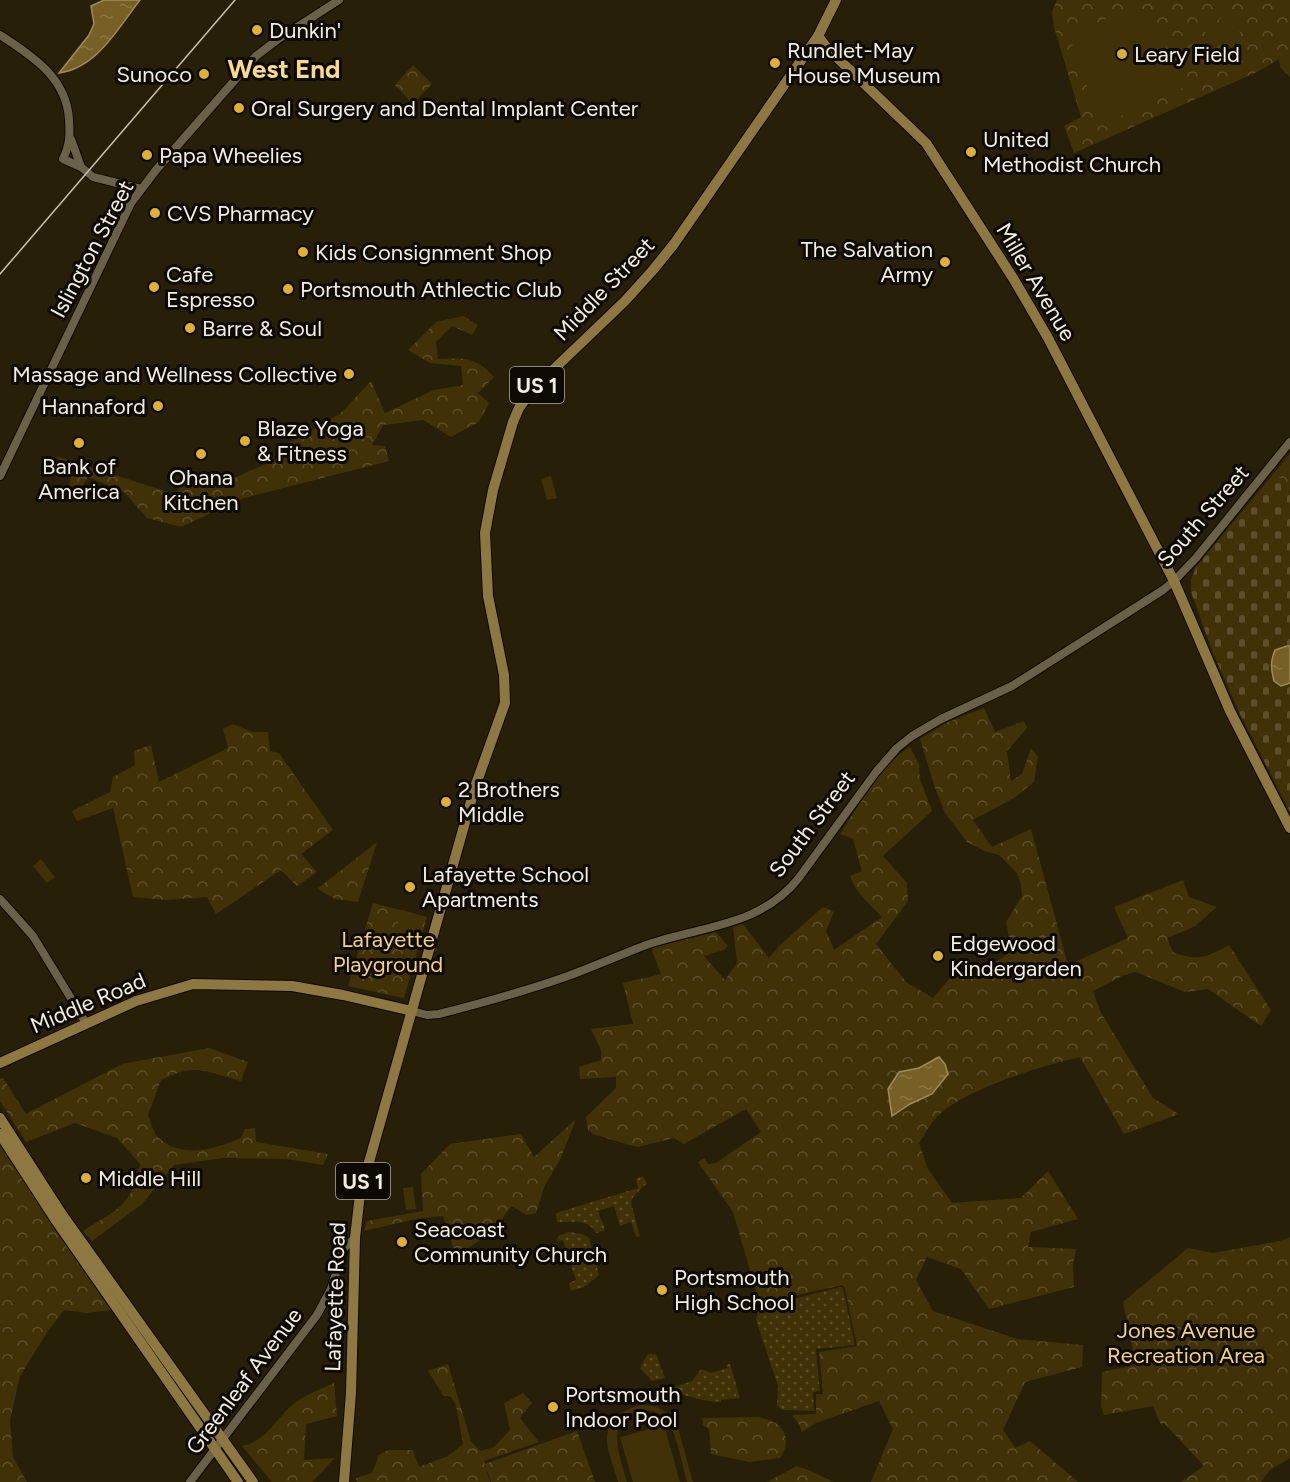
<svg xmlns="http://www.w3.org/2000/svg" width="1290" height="1482" font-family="Figtree,sans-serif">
	<defs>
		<pattern id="grass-dots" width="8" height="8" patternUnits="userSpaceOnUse" patternTransform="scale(1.5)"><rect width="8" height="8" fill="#403107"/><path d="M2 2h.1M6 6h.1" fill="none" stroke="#5c4f2b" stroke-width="1.8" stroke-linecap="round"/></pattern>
		<pattern id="forest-crowns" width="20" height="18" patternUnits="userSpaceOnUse" patternTransform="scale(1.5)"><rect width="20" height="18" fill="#403107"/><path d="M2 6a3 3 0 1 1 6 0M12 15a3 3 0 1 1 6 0" fill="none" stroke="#5c4f2b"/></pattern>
		<pattern id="cemetery-stones" width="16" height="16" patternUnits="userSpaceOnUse" patternTransform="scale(1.5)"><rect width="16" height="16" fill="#403107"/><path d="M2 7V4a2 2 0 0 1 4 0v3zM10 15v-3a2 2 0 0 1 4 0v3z" fill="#5c4f2b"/></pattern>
		<pattern id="water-ripples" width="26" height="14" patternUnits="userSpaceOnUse" patternTransform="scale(1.5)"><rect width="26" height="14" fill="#766025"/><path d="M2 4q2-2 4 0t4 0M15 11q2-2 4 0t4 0" fill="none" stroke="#8a7744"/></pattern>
	</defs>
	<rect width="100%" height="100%" fill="#281f09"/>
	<!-- grass -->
	<g fill="url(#grass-dots)">
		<path d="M643,1176L647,1183L633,1197L631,1203L640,1236L636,1237L631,1222L620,1226L614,1206L598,1211L605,1230L596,1233C587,1217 571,1223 557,1222L556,1213L638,1188L636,1179Z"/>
		<polygon points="568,1232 583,1234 589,1238 599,1275 584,1287 571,1291 569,1283 576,1280 563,1240 557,1241 558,1236"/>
		<polygon points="840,1287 843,1288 855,1345 816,1349 820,1391 813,1392 814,1411 783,1410 777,1406 778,1386 756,1320 759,1306 770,1302 775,1304"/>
		<polygon points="652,1353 653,1355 656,1354 665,1378 652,1381 640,1368 647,1355"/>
		<path d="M730,1364L740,1398L721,1400V1402C704,1401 688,1397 672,1391V1388L692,1381L701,1369L711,1373L727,1368L726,1365Z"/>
	</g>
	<!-- forest -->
	<g fill="url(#forest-crowns)">
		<polygon points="1057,0 1290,0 1290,77 1280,67 1279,59 1257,72 1074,153 1064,126 1081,117 1054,27 1052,12"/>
		<polygon points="413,65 432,84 413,104 395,85"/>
		<path d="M463,316L478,325L472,335L452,326L436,342L438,359C465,358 475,356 494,377L478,393L489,403L479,422L451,437L423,420L383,425L372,445L385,446L389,461L244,498L181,527L147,518L124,492L88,477L75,496L68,493L71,474L56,456L177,495L183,474L218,485L277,459L285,445L340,414L371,381L385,413L434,390L463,385L461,366L430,363L408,350L436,322Z"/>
		<polygon points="1290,453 1290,493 1275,472"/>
		<path d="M984,708L995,732L1024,721L1027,728L1007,751L1011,781L1022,774L1031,748L1038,757L1034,782L1014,798L973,820L992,847L1031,829L1068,965L1128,938L1114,907L1183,880L1189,897L1217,907L1194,927L1167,938L1173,952C1196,962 1208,957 1229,945L1271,1010L1261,1026L1208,989L1185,992L1136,972L1122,976L1093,991L1100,1011L1153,1098L1179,1114L1124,1134L1080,1057C1042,1066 959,1090 934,1120C928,1127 924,1136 919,1143L928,1169L952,1203L1021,1198L1048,1171L1078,1219L1031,1232L1028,1247L1076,1249L1073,1265L1074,1287L989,1309L961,1269L927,1257L916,1280L933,1311L1017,1339L1083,1345L1082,1367L1025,1382L1003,1430L1015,1448L1030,1441L1078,1482H871L893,1429L879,1401L816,1423L802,1432L799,1424L792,1415L816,1414V1394H823L819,1352L857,1346L845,1288L842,1285L762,1303L757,1294L733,1212L698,1162L704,1158L708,1164L716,1163L761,1132L746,1109L684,1144L674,1138L638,1147L633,1146L593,1134L588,1130L586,1117L616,1088V1077L580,1079L579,1067L601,1060V1050L591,1029L633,1024L623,983L661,974L651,948L716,932L728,946L724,950L704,956L725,980L737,963L733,927L743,924L769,958L779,946L823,907L834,912L826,931L834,950L882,917C870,904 856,894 850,876L862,871L853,839L840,834C856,810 884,760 910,747L919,764L920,779L932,811L883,856L907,883L908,901L876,944L906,982L933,998L958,969L974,977L1012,951L1006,922L1022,896L1021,885L1017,873L999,855L984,851L967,842L945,813L934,785L920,739L946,723Z"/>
		<polygon points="233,724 252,732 268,732 270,751 279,753 333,830 301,854 317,872 297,886 281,870 216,914 207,897 166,900 133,897 113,808 77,821 72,811 110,792 113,777 135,765 134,751 151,745 159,782 228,748 223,729"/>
		<polygon points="377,842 358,902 335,899 317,889"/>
		<polygon points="373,903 427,917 404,998 348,986"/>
		<path d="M209,1048L248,1062L241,1081C205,1072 197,1062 161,1080L148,1115C151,1122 153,1132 158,1137C181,1160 215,1149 241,1138L245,1129L255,1128L256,1142L328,1154L323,1165L287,1159L222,1158L174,1165L142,1204L92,1241L83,1231C117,1209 132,1207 140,1164L117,1138L75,1123L26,1142L0,1101V1079L3,1078L26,1114L122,1064Z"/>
		<polygon points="576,1119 560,1160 545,1185 536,1213 527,1215 511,1206 494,1231 456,1256 443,1216 416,1219 364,1231 367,1221 423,1211 421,1174 450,1144 521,1134 534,1157"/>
		<polygon points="0,1142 71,1252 111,1310 86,1313 64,1310 48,1331 20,1376 10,1420 13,1457 27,1482 0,1482"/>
		<polygon points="1290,1237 1290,1458 1270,1470 1261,1482 1181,1482 1204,1466 1164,1423 1161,1425 1153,1406 1104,1415 1101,1406 1102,1372 1136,1365 1123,1302 1188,1248 1213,1253 1280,1241"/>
		<polygon points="448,1364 471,1441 480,1451 494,1447 510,1430 504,1403 523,1393 532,1403 520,1418 539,1442 484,1461 490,1482 357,1482 356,1478 372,1473 379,1455 388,1450 413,1450 419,1467 448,1456 463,1444 456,1405 451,1397 443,1395 428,1371"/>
		<path d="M334,1383L337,1416L306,1424L304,1460L335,1458L312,1482H272L242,1446C268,1441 277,1416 296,1402C307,1394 322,1389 334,1383Z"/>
		<path d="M759,1417C764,1419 773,1421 777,1424C789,1433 788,1448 780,1458L749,1462L711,1454L709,1429L703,1425L702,1418Z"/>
		<polygon points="577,1431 595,1482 491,1482 485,1464"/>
		<polygon points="797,1466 813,1472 833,1482 767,1482"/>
	</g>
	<!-- cemetery -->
	<polygon fill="url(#cemetery-stones)" points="1275,472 1290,493 1290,812 1239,712 1213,653 1191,592 1191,580 1196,567"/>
	<!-- garden -->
	<g fill="#403107">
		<polygon points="1231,13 1241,35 1229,40 1219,19"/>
		<polygon points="1151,15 1185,87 1121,116 1115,122 1094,115 1096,107 1081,72 1070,37 1105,19"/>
		<polygon points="1216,20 1225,42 1212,48 1203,26"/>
		<polygon points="551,476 557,498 547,500 541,479"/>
		<polygon points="41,859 55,877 47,883 33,866"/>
		<polygon points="402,910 416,914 409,937 395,933"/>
		<polygon points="413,1187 416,1209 406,1210 403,1188"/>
		<path d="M642,1405C657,1405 669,1411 677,1424L693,1482H687C682,1465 677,1432 666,1420C660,1412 650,1409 640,1411C603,1416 621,1459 627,1482H618C615,1469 607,1453 607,1440C606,1420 625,1408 642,1405Z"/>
		<polygon points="664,1425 680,1482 633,1482 620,1437"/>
	</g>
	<!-- water -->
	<g fill="url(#water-ripples)" stroke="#9c8b5d" stroke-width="1.5">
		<path d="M104,0H140C118,28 97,68 59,73L89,35L94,24L91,6Z"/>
		<path d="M1287,646H1290V683L1281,686L1274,681C1271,669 1270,662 1275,650Z"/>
		<polygon points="939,1057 945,1064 948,1074 932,1094 910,1104 892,1116 888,1089 899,1072 919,1068"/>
	</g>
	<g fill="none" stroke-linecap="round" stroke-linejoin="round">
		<!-- minor casing -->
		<g stroke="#110900" stroke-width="10">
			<g id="minor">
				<path d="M0,35C32,56 66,77 69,119C70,135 70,144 63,159L81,167L93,177L141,189"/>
				<polyline points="71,139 81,167"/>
				<polyline points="0,476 131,203 156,170 256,56 277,40 339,0"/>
				<polyline points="0,899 33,936 86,1023"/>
				<path d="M412,1011L427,1015L439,1014C482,1003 526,991 568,976C595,966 622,954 649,944C702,926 760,926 798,879L876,772L897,748L912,736L941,719L1012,686L1163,590L1174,581L1196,558L1290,442"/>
				<polyline points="190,1482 317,1315 331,1289 344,1248 355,1238"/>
			</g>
		</g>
		<!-- major casing -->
		<g stroke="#110900" stroke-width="12">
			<g id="major">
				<polyline points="818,36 827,48 926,143 1013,278 1048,338 1174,581 1230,711 1290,828"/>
				<polyline points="0,1063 136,1001 193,984 292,986 343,995 412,1011"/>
				<polyline points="0,1118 61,1213 253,1482"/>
				<polyline points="0,1134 57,1222 238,1482"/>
				<polyline points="344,1482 351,1393 355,1238 360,1194 475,787 505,703 504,675 488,596 485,533 493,490 513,422 519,408 532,390 625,301 653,270 674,244 818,36 836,0"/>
			</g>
		</g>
		<!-- minor -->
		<use href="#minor" stroke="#6b6149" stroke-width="8"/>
		<!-- major -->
		<use href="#major" stroke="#8d7842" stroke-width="10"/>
		<!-- rail -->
		<polyline stroke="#c9c2b3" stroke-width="1.5" points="0,274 235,0"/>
	</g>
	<!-- markers -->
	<g fill="#deb133" stroke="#0d0a03" stroke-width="2">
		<circle cx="257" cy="30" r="6"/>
		<circle cx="1122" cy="54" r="6"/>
		<circle cx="775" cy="63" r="6"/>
		<circle cx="204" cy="74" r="6"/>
		<circle cx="239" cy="108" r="6"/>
		<circle cx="971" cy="152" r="6"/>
		<circle cx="147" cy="155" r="6"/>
		<circle cx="155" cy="213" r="6"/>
		<circle cx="303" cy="252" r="6"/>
		<circle cx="945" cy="262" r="6"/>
		<circle cx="154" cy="287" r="6"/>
		<circle cx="288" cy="289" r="6"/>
		<circle cx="190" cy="328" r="6"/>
		<circle cx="349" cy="374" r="6"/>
		<circle cx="158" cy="406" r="6"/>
		<circle cx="245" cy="441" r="6"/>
		<circle cx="79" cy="443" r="6"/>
		<circle cx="201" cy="454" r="6"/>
		<circle cx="446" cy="802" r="6"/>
		<circle cx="410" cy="887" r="6"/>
		<circle cx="938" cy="956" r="6"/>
		<circle cx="86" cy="1178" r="6"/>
		<circle cx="402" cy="1242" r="6"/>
		<circle cx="662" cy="1290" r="6"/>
		<circle cx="553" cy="1407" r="6"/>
	</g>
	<g text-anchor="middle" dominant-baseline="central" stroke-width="6" stroke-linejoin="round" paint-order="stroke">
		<!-- shield labels -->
		<g fill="#0d0a03" stroke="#afaa9e" stroke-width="1.5">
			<rect x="510" y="367" width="54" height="36" rx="4.5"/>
			<rect x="336" y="1163" width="54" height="36" rx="4.5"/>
		</g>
		<g font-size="21" font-weight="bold" fill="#f4eee1">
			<text x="537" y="385">US 1</text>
			<text x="363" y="1181">US 1</text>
		</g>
		<!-- poi labels -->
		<g font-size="22" fill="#f4eee1" stroke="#0d0a03" text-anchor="start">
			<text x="269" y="30">Dunkin'</text>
			<text x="787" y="50">Rundlet-May<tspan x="787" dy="25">House Museum</tspan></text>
			<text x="1134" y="54">Leary Field</text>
			<text x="192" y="74" text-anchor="end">Sunoco</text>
			<text x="251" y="108">Oral Surgery and Dental Implant Center</text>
			<text x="983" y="139">United<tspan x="983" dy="25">Methodist Church</tspan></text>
			<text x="159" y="155">Papa Wheelies</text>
			<text x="167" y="213">CVS Pharmacy</text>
			<text x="933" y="249" text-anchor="end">The Salvation<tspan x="933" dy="25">Army</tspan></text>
			<text x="315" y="252">Kids Consignment Shop</text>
			<text x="166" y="274">Cafe<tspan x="166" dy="25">Espresso</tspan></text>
			<text x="300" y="289">Portsmouth Athlectic Club</text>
			<text x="202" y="328">Barre &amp; Soul</text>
			<text x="337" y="374" text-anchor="end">Massage and Wellness Collective</text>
			<text x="146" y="406" text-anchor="end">Hannaford</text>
			<text x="257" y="428">Blaze Yoga<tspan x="257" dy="25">&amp; Fitness</tspan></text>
			<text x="79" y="466" text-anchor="middle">Bank of<tspan x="79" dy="25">America</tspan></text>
			<text x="201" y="477" text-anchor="middle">Ohana<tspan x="201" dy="25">Kitchen</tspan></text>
			<text x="458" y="789">2 Brothers<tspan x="458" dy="25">Middle</tspan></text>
			<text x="422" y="874">Lafayette School<tspan x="422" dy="25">Apartments</tspan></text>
			<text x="950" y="943">Edgewood<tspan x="950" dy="25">Kindergarden</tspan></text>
			<text x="98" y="1178">Middle Hill</text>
			<text x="414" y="1229">Seacoast<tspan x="414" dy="25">Community Church</tspan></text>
			<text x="674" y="1277">Portsmouth<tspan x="674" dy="25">High School</tspan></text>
			<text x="565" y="1394">Portsmouth<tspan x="565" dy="25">Indoor Pool</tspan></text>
		</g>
		<!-- street labels -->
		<g font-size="22" fill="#f4eee1" stroke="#0d0a03">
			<text transform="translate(92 249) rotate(-62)">Islington Street</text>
			<text transform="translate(1036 282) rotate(59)">Miller Avenue</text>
			<text transform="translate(604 289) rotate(-46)">Middle Street</text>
			<text transform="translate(1203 516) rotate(-49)">South Street</text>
			<text transform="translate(812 824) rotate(-53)">South Street</text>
			<text transform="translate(88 1003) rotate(-23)">Middle Road</text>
			<text transform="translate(335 1297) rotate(-88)">Lafayette Road</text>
			<text transform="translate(244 1381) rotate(-53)">Greenleaf Avenue</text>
		</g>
		<!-- park labels -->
		<g font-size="22" fill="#f5d27c" stroke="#0d0a03">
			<text x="388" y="939">Lafayette<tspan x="388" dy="25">Playground</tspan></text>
			<text x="1186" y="1330">Jones Avenue<tspan x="1186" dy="25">Recreation Area</tspan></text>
		</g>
		<!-- quarter labels -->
		<g font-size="26" font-weight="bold" fill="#f8da8e" stroke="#0d0a03">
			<text x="284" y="69">West End</text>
		</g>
	</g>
</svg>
